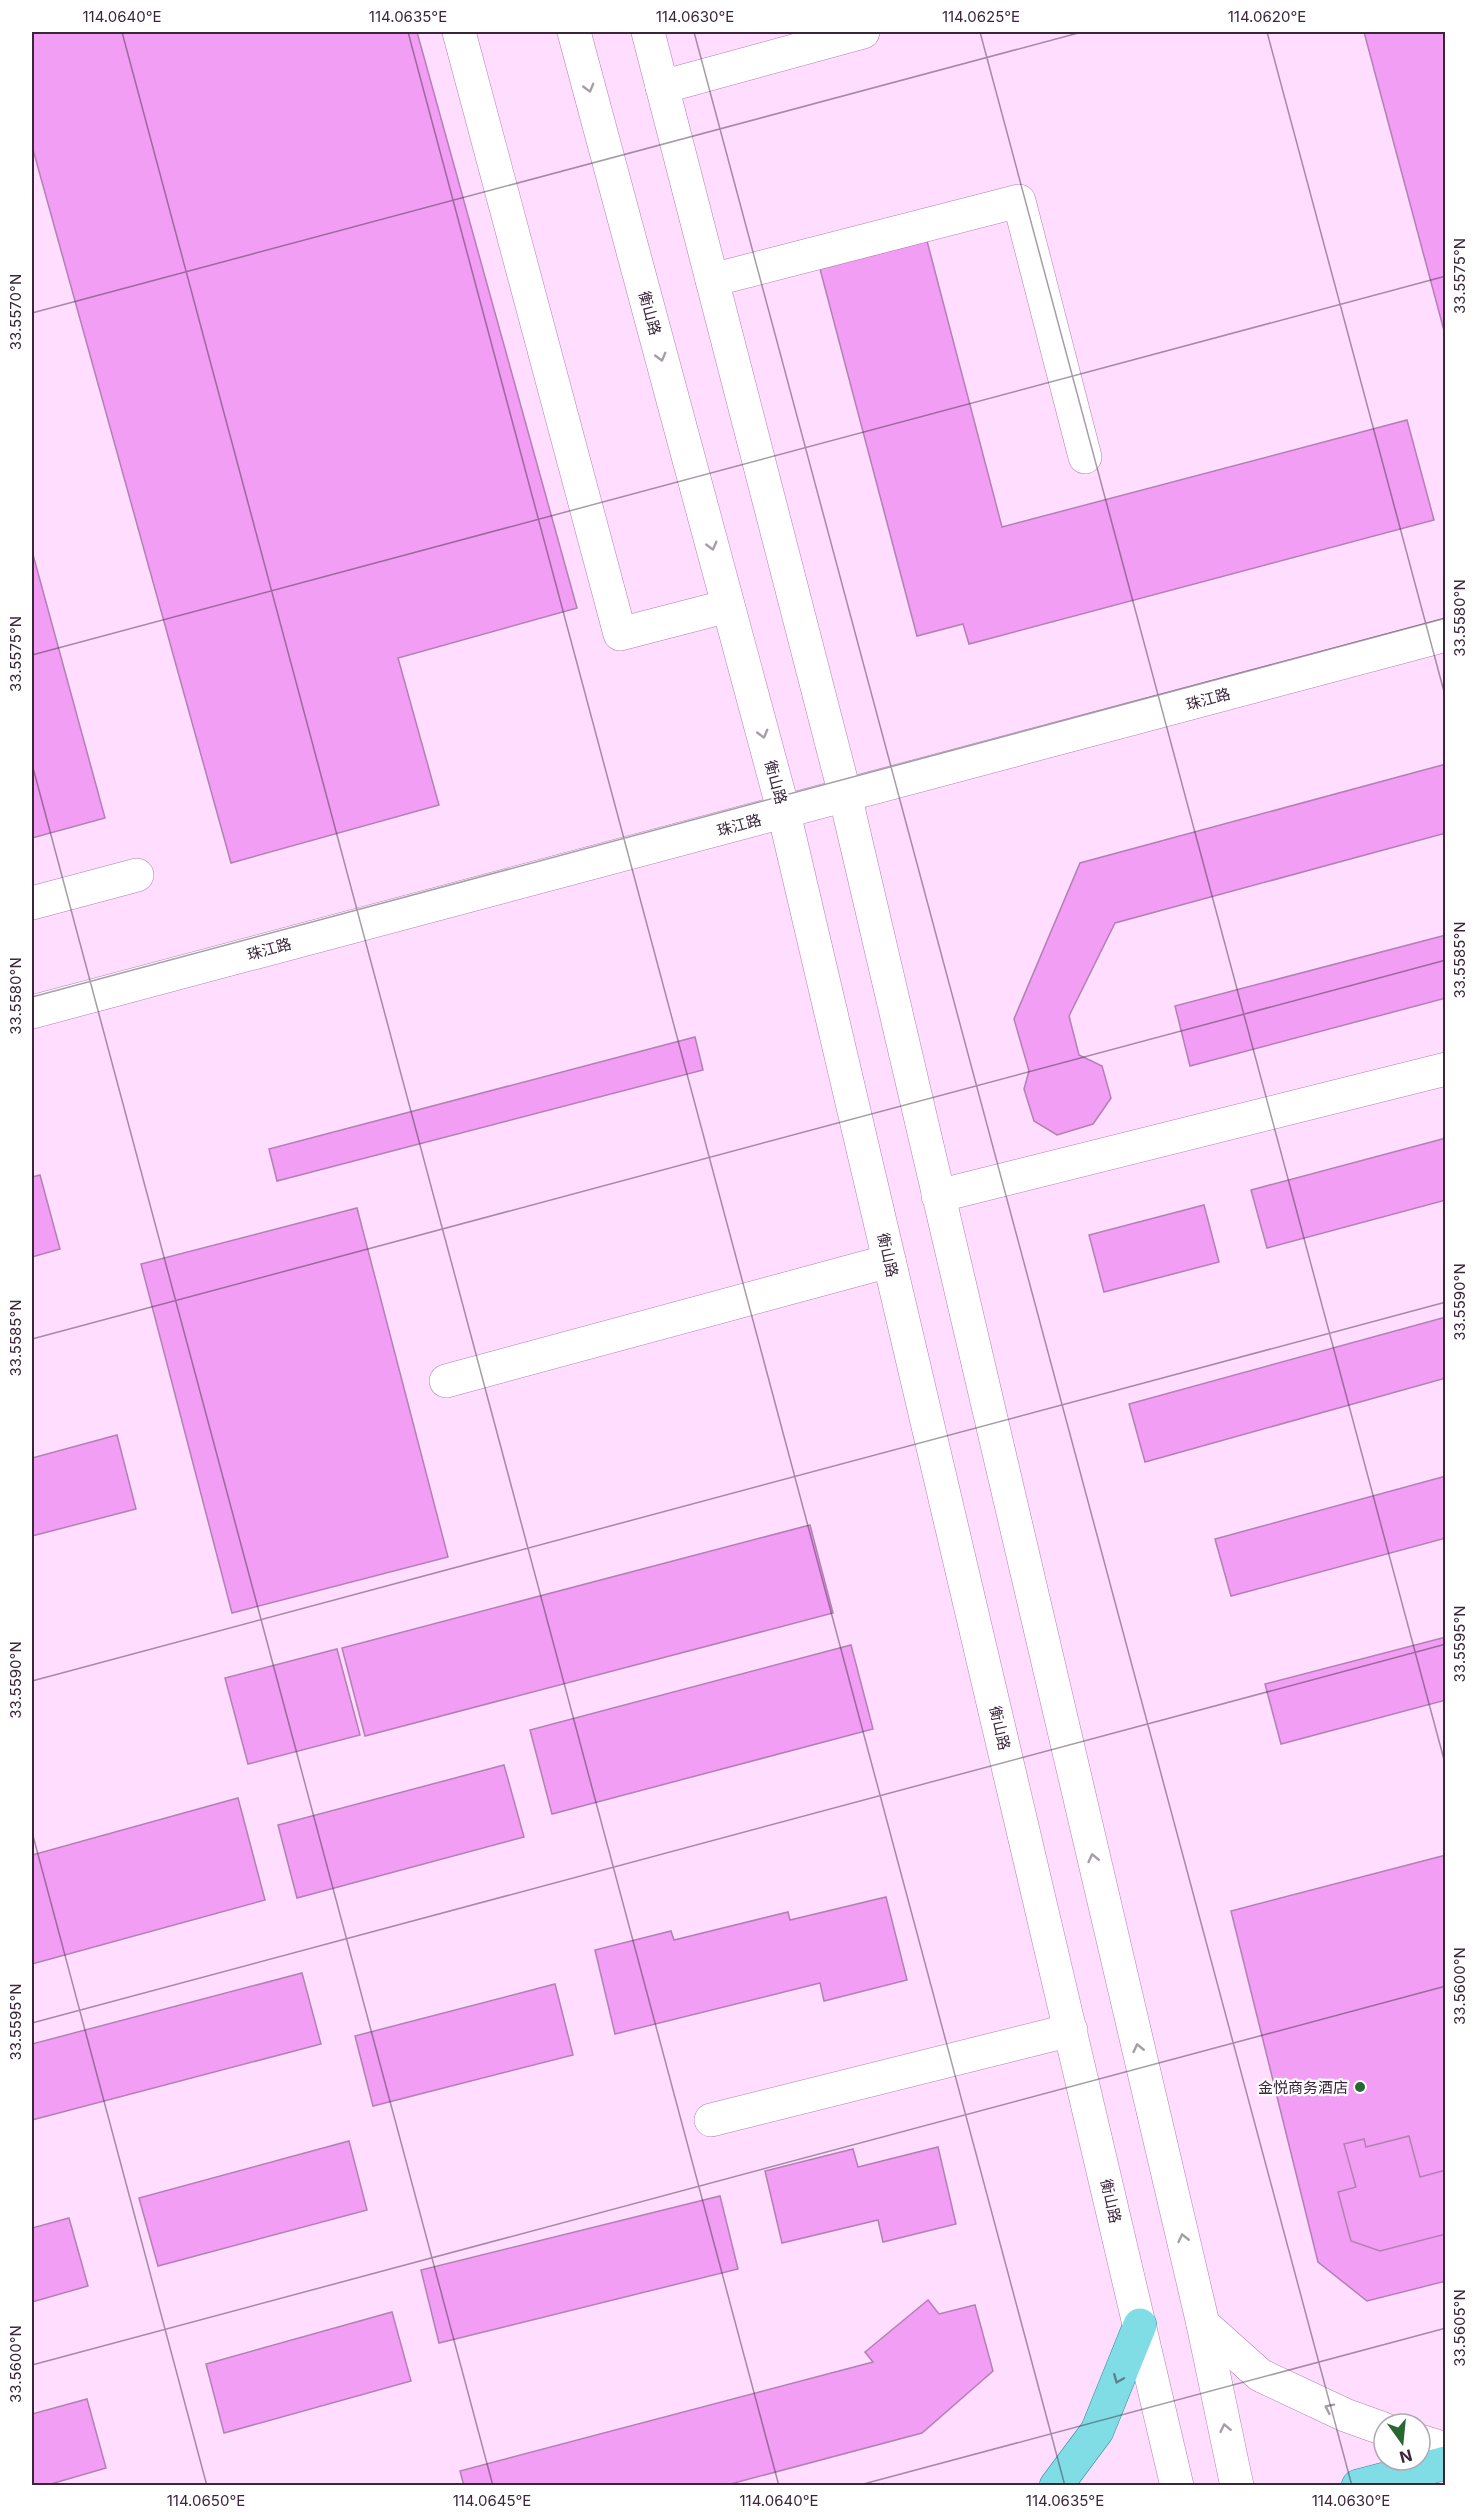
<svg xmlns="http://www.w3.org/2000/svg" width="1477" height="2517" font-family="Inter,'Noto Sans SC',sans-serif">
	<rect width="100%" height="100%" fill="#feddfe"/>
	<!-- building -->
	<g fill="#f29ef4" stroke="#b380b4" stroke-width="1.5">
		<polygon points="32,32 417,32 577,608 398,658 439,805 231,863 32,146"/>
		<polygon points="1364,32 1446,32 1446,338"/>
		<polygon points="927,241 1002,527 1407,420 1434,520 969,644 963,624 917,636 820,269"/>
		<polygon points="32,551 105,818 32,838"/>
		<polygon points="1446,764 1446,833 1115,923 1069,1016 1079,1055 1102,1066 1111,1098 1093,1124 1057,1135 1034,1121 1024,1089 1029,1071 1014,1019 1080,863"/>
		<polygon points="1446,935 1446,998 1190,1066 1175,1006"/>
		<polygon points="695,1037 703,1070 277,1181 269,1149"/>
		<polygon points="1446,1138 1446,1200 1267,1248 1251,1190"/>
		<polygon points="40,1175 60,1249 32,1257 32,1177"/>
		<polygon points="1204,1205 1219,1262 1104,1292 1089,1235"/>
		<polygon points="357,1208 448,1557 232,1613 141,1264"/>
		<polygon points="1446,1317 1446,1378 1145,1462 1129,1404"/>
		<polygon points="117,1435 136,1509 32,1536 32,1458"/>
		<polygon points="1446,1476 1446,1538 1231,1596 1215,1539"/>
		<polygon points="810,1525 833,1613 365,1736 342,1648"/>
		<polygon points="1446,1637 1446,1700 1281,1744 1265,1684"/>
		<polygon points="851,1645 873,1729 552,1814 530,1730"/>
		<polygon points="337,1649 360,1735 248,1764 225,1678"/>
		<polygon points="504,1765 524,1837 297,1898 278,1825"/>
		<polygon points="238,1798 265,1900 32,1964 32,1855"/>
		<polygon points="1446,1855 1446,2281 1367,2301 1318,2262 1231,1911"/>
		<polygon points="886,1897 907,1980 824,2001 820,1983 615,2034 595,1950 671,1931 674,1940 788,1912 790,1920"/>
		<polygon points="302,1973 321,2044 32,2120 32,2044"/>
		<polygon points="555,1984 573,2055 373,2106 355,2036"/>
		<polygon points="1409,2136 1420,2177 1446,2170 1446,2234 1380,2251 1351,2241 1338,2192 1356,2187 1344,2144 1364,2139 1366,2147"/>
		<polygon points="349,2141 367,2210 158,2266 139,2198"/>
		<polygon points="938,2147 956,2224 883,2242 878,2220 782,2243 765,2171 853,2149 858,2167"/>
		<polygon points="720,2196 738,2269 439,2343 421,2270"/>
		<polygon points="69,2218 88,2286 32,2302 32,2228"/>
		<polygon points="928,2300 939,2314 975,2305 993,2371 922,2433 723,2486 464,2486 460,2471 873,2362 865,2352"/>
		<polygon points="392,2312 411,2381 224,2433 206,2364"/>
		<polygon points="87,2399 106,2468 44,2486 32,2486 32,2414"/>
	</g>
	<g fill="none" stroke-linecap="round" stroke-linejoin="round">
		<!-- street casing -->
		<g stroke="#b27fb3" stroke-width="34">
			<g id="street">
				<polyline points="459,32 620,634 728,606"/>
				<polyline points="662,87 863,32"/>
				<polyline points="712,280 1019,201 1085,457"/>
				<polyline points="32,903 137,875"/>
				<polyline points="938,1196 1446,1069"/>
				<polyline points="446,1381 889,1261"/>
				<polyline points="711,2120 1071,2030"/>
			</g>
		</g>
		<!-- secondary casing -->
		<g stroke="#b27fb3" stroke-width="34">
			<g id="secondary">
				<polyline points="574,32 784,813 1177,2486"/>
				<polyline points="648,32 845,795 1203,2324 1237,2486"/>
				<polyline points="32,1012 1446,635"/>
				<polyline points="1203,2324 1260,2375 1345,2415 1384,2429"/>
				<polyline points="1420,2441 1446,2449"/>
			</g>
		</g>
		<!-- primary casing -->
		<g stroke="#318ea0" stroke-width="34">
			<g id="primary">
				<polyline points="1056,2486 1097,2431 1140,2325"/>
				<polyline points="1358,2486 1446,2463"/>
			</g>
		</g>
		<!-- street -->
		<use href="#street" stroke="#fff" stroke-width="33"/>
		<!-- secondary -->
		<use href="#secondary" stroke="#fff" stroke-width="33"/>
		<!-- primary -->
		<use href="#primary" stroke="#80dde6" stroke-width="33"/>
	</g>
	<!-- one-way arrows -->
	<defs><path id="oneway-chevron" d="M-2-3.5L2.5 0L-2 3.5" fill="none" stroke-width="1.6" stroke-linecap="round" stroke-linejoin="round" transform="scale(1.5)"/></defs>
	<g stroke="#a69da7">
		<use href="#oneway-chevron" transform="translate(589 88) rotate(75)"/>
		<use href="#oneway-chevron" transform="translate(661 357) rotate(75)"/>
		<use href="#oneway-chevron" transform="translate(712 546) rotate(75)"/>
		<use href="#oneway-chevron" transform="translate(763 734) rotate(75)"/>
		<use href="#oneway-chevron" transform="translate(1093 1858) rotate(-103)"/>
		<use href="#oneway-chevron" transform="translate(1138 2048) rotate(-103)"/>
		<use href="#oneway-chevron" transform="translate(1183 2238) rotate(-103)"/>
		<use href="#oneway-chevron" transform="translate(1329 2408) rotate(-154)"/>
		<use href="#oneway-chevron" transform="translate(1225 2428) rotate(-102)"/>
	</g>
	<use stroke="#5d8190" href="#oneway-chevron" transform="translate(1118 2379) rotate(112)"/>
	<!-- ticks -->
	<path fill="none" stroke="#3a253b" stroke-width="1.5" stroke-opacity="0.45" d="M122,32L779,2486M408,32L1065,2486M694,32L1352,2486M980,32L1446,1767M1267,32L1446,699M32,313L1082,32M32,655L1446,276M32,764L493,2486M32,997L1446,618M32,1339L1446,960M32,1681L1446,1302M32,1832L207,2486M32,2023L1446,1644M32,2365L1446,1986M856,2486L1446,2328"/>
	<!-- markers -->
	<circle fill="#276730" stroke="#fff" stroke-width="2" cx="1360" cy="2087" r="6"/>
	<g text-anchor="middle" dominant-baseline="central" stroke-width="4.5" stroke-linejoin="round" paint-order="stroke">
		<!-- street labels -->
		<g font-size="15" fill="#3a253b" stroke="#fff">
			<text transform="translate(650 313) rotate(75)">衡山路</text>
			<text transform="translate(1208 699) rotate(-15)">珠江路</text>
			<text transform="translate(776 782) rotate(75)">衡山路</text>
			<text transform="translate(739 825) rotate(-15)">珠江路</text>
			<text transform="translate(269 949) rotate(-15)">珠江路</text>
			<text transform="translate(888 1255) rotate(77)">衡山路</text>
			<text transform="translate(1000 1728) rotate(77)">衡山路</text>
			<text transform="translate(1111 2201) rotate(77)">衡山路</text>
		</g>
		<!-- poi labels -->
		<g font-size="15" fill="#3a253b" stroke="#fff" text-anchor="end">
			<text x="1348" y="2087">金悦商务酒店</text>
		</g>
	</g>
	<!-- border -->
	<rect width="1477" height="2517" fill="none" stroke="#ffffff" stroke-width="66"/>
	<!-- north arrow -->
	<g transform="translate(1402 2442) rotate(165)"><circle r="28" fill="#ffffff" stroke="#b0a8b1" stroke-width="1.5"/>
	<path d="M0-4.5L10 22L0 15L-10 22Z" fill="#276730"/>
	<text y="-9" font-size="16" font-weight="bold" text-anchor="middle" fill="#3a253b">N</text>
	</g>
	<rect x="33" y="33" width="1411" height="2451" fill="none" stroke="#3a253b" stroke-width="2"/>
	<g font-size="15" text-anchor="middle" fill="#3a253b">
		<text x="122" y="22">114.0640°E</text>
		<text x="408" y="22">114.0635°E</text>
		<text x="695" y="22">114.0630°E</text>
		<text x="981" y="22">114.0625°E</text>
		<text x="1267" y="22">114.0620°E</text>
		<text transform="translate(1460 276) rotate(-90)" y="5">33.5575°N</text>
		<text transform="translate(16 312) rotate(-90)" y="5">33.5570°N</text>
		<text transform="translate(1460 618) rotate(-90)" y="5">33.5580°N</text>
		<text transform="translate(16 654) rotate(-90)" y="5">33.5575°N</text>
		<text transform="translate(1460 960) rotate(-90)" y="5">33.5585°N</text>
		<text transform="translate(16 996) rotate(-90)" y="5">33.5580°N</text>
		<text transform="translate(1460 1302) rotate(-90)" y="5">33.5590°N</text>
		<text transform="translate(16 1338) rotate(-90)" y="5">33.5585°N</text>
		<text transform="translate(1460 1644) rotate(-90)" y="5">33.5595°N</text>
		<text transform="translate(16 1680) rotate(-90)" y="5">33.5590°N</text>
		<text transform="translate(1460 1986) rotate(-90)" y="5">33.5600°N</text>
		<text transform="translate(16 2022) rotate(-90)" y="5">33.5595°N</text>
		<text transform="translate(1460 2328) rotate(-90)" y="5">33.5605°N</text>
		<text transform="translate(16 2364) rotate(-90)" y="5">33.5600°N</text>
		<text x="206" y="2506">114.0650°E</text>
		<text x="492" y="2506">114.0645°E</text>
		<text x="779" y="2506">114.0640°E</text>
		<text x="1065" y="2506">114.0635°E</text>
		<text x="1351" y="2506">114.0630°E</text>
	</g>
</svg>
